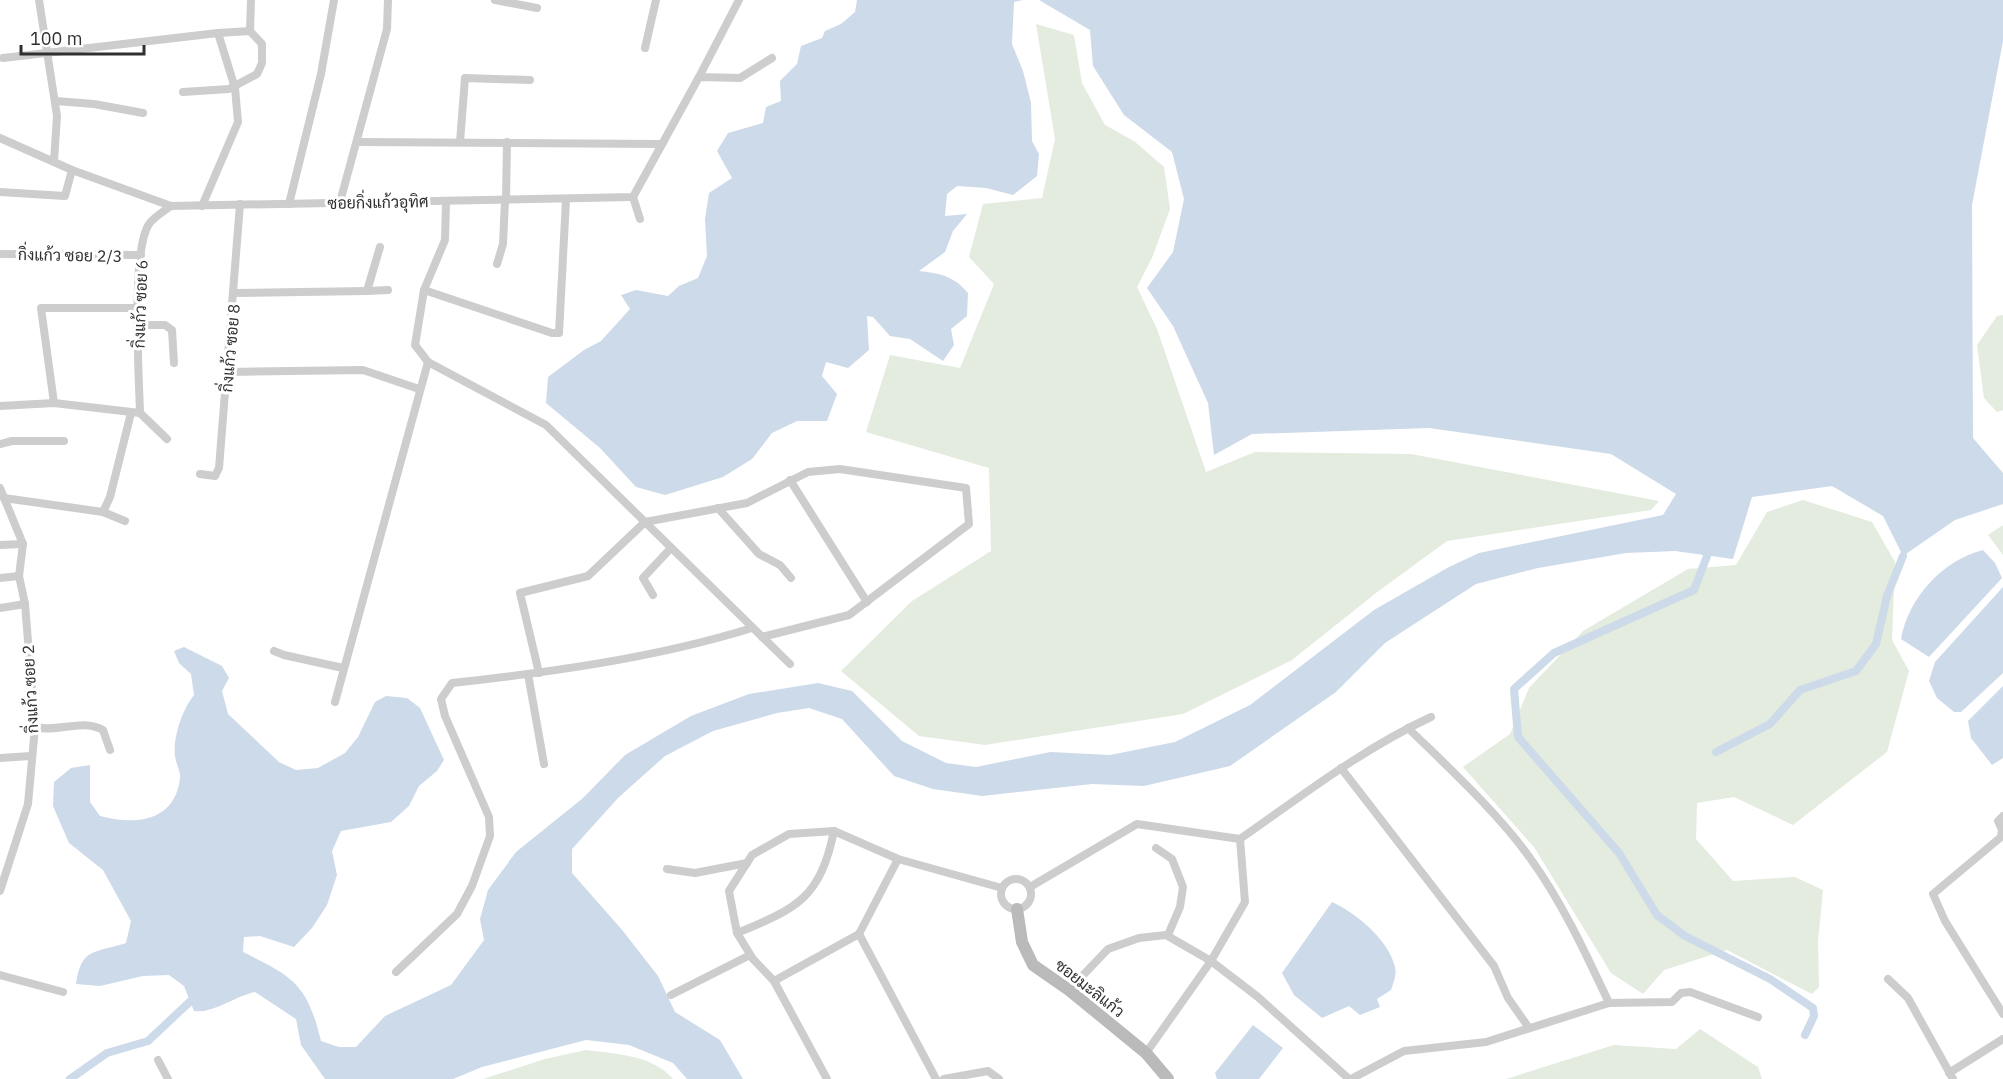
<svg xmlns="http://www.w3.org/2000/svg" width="2003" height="1079" font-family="'IBM Plex Sans',Sarabun,sans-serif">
	<rect width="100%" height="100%" fill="#fff"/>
	<!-- green -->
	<g fill="#e4ebdf">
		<polygon points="1036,24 1074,35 1082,83 1105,125 1134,141 1164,167 1170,209 1152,258 1137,287 1157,329 1206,472 1255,452 1411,454 1659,501 1651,510 1447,541 1376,593 1292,660 1183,714 985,745 919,736 841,671 912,601 991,551 989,468 866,432 890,355 960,368 994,284 969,257 983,204 1042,198 1055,139"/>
		<polygon points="2003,315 2003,410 1997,412 1984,398 1977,345 1997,316"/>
		<polygon points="1803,500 1872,522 1895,562 1892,640 1909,671 1887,752 1793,825 1734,797 1697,803 1696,839 1733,881 1795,877 1823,890 1818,941 1819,987 1812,994 1727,950 1664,970 1643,994 1611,973 1534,847 1463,767 1510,734 1529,688 1583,631 1688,569 1736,565 1767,512"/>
		<polygon points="2003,525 2003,555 1988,535"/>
		<polygon points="1700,1029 1758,1067 1762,1079 1506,1079 1614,1045 1676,1049"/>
		<path d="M586,1050C616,1054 653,1055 673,1079H483L545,1059Z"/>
	</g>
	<!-- water -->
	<g fill="#cddae9">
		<path d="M857,0H1023L1014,2L1012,44L1023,71L1031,103L1032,141L1039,154L1037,176L1013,195L986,188L957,186L947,194L945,216L967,214L953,231L945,252L919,271C940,273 955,277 968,293L967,316L951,329L954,345L943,361L910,339L890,336L873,317L867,316L869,350L848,368L826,362L822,376L837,394L827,421H797L772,433L752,459L723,477L665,495L636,487L600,448L546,403L548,377L584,350L601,341L630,309L621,295L636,290L668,296L679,286L698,278L707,256L705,219L709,193L732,178L717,151L728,133L763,123L766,107L781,101L780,81L797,64L801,46L822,38L825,31L841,24L855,12Z"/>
		<path d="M1039,0H2003V41L1972,205L1973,438L2003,473V504L1955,520L1903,556L1883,516L1832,486L1752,497L1733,559L1675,551L1626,553L1538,568L1476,584L1385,643L1336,692L1230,766L1144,786L1092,784L982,796L933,789L894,776L842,719L809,708L777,713L713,731L665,756L618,798L572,849V873L623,931L658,976L675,1012L720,1040L743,1079H687L673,1063L629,1045L586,1040L482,1067L453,1079H325L301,1045L296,1019L255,992C235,996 213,1014 194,1011L184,986L169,975L143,976L100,986L76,984C81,948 94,953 126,943L131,921L103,870L69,843L53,806L54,782L71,768L90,765V802L100,816C134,825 174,823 180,779C181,772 176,764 175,756C173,737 182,710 194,695L191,674L179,663L174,651L184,647L222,666L229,678L222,691L228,714L279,762L296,770L318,768L345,753L358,737L375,702L386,696L407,698L420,708L444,760L437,771L419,786L409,806L391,822L341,831L332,851L337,875L327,905L312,928L294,947L260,936L244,937L243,952C294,977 307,984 321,1041L339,1047H356L385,1016L451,985L484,940L480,919L488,890L516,852L583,798L625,755L691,716L749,694L818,683L852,691L902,741L946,763L976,767L1050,752L1110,755L1175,742L1250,705L1374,610L1449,567L1479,553L1663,515L1676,494L1611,454L1429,428L1252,434L1214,455L1208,403L1173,326L1147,288L1173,252L1184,199L1172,152L1124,115L1093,66L1090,30Z"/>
		<path d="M1983,550L1995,563L2002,578L1929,657L1901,639C1908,598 1943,560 1983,550Z"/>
		<polygon points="2003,587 2003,673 1961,712 1954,712 1937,698 1929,681 1935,662"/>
		<polygon points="2003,686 2003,758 1992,765 1971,738 1968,721"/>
		<path d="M1332,902C1356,913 1389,940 1395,967C1397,974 1393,984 1391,990L1377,999L1380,1007L1360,1015L1349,1006L1322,1018L1294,995L1282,973Z"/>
		<polygon points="1253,1025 1283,1048 1259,1079 1217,1079 1215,1073"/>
	</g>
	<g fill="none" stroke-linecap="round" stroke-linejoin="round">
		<!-- canal -->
		<g stroke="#cddae9" stroke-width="8">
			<polyline points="1706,545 1707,556 1694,590 1554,653 1514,689 1518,737 1619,853 1657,915 1685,936 1770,979 1813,1008 1814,1016 1805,1035"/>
			<polyline points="1716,752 1770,724 1800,690 1856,671 1876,644 1887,596 1903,556"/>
			<polyline points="70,1079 107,1053 148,1041 197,995"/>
		</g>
		<!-- street -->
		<g stroke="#cdcdcd" stroke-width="8">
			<polyline points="39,0 57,116 54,161"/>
			<polyline points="495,0 537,8"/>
			<polyline points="645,48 656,0"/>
			<polyline points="3,58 218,33 250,31"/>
			<polyline points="699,77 739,0"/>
			<polyline points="183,92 229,89 257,74 262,63 262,44 250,31 251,0"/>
			<polyline points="56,101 94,104 143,113"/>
			<polyline points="0,138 72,170 171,206 633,197 699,77 740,78 772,58"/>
			<polyline points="359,142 662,144"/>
			<polyline points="460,142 465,78 530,80"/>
			<polyline points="0,192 65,196 72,170"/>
			<polyline points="633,197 640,219"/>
			<polyline points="446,201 445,240 424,290 415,345 428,362 546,425 790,664"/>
			<polyline points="506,201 507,142"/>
			<polyline points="340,202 387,29 388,0"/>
			<polyline points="289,204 321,74 334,0"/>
			<polyline points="202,206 238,122 235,88 218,33"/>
			<polyline points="380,247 367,291 388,290"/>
			<polyline points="0,254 141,255"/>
			<polyline points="497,264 503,244 505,201"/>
			<polyline points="424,290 552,333 559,333 566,200"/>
			<polyline points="235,293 367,291"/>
			<polyline points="138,325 165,325 172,330 174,363"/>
			<polyline points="227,372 363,370 419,389"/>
			<polyline points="54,403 41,308 138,308"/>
			<polyline points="0,406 54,403 140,413"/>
			<path d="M140,413C139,376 131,251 149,224C154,217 164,211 171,206"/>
			<polyline points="140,413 167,439"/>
			<polyline points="0,444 12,441 64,441"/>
			<polyline points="200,474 215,476 219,468 240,204"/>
			<polyline points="790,480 867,602"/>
			<polyline points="0,488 23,544 19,576 25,604 35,727 28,804 0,891"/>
			<polyline points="4,498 103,512 125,521"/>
			<polyline points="718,508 759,554 780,565 791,578"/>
			<polyline points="103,512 110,497 131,413"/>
			<polyline points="0,545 23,544"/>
			<polyline points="0,578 19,576"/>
			<polyline points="653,595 643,578 671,548"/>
			<polyline points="0,608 25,604"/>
			<polyline points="274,651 284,655 343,668"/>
			<polyline points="539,673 520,593 588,576 645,522 747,503 808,472 840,469 966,488 969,524 849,615 762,637"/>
			<polyline points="528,674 544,764"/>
			<polyline points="335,702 428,362"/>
			<path d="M35,727C59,733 81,718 103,730L110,750"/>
			<path d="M1408,728C1448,767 1498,813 1530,858C1562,902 1586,954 1609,1003"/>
			<polyline points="0,758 31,756"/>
			<polyline points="1341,768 1494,966 1508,998 1529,1028"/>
			<polyline points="2003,816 1998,821 2002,830 2001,837 1933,894 1945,921 2003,1014"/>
			<polyline points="1156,848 1172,859 1183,887 1180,907 1168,935"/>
			<polyline points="898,859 859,934 936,1079"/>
			<polyline points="667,869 695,873 747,863"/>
			<circle cx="1016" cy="894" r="15"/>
			<path d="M1030,887L1137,824L1240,839C1302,796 1362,749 1431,717"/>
			<path d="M737,933C798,908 820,898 834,831"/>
			<path d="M396,972L457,914L472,886L490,836L489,817L445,716L441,699L452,683C552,672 655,658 752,628"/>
			<polyline points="0,975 63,992"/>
			<polyline points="1888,979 1908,998 1953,1079"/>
			<polyline points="774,981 859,934"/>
			<polyline points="1069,990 1108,949 1139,938 1166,935 1211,961 1258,997 1349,1079"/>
			<polyline points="671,995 750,955"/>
			<polyline points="1146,1053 1211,961 1245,902 1240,839"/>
			<polyline points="158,1060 168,1079"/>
			<polyline points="1949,1073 2003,1039"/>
			<polyline points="827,1079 774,981 753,959 737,933 729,891 752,855 789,834 834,831 898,859 1002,888"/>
			<polyline points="944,1079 988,1071 999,1079"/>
			<polyline points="1351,1079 1404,1051 1486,1042 1609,1003 1672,1002 1681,993 1690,992 1758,1017"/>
		</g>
		<!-- secondary -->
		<polyline stroke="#bababa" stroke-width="12" points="1017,909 1022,942 1033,965 1069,990 1146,1053 1168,1079"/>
	</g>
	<g text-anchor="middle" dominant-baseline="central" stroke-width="6" stroke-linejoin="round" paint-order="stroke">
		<!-- street labels -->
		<g font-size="16" fill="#303030" stroke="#fff">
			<text transform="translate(378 202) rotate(-1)">ซอยกิ่งแก้วอุทิศ</text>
			<text transform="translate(70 255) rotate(1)">กิ่งแก้ว ซอย 2/3</text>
			<text transform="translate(140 304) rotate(-88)">กิ่งแก้ว ซอย 6</text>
			<text transform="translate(230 348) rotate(-85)">กิ่งแก้ว ซอย 8</text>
			<text transform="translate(30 689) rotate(-93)">กิ่งแก้ว ซอย 2</text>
			<text transform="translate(1090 988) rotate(38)">ซอยมะลิแก้ว</text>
		</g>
	</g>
	<!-- scale -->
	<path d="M21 45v9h123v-9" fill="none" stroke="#303030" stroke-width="3"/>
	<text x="30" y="45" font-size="18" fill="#303030" stroke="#ffffff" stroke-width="4.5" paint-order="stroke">100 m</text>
</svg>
